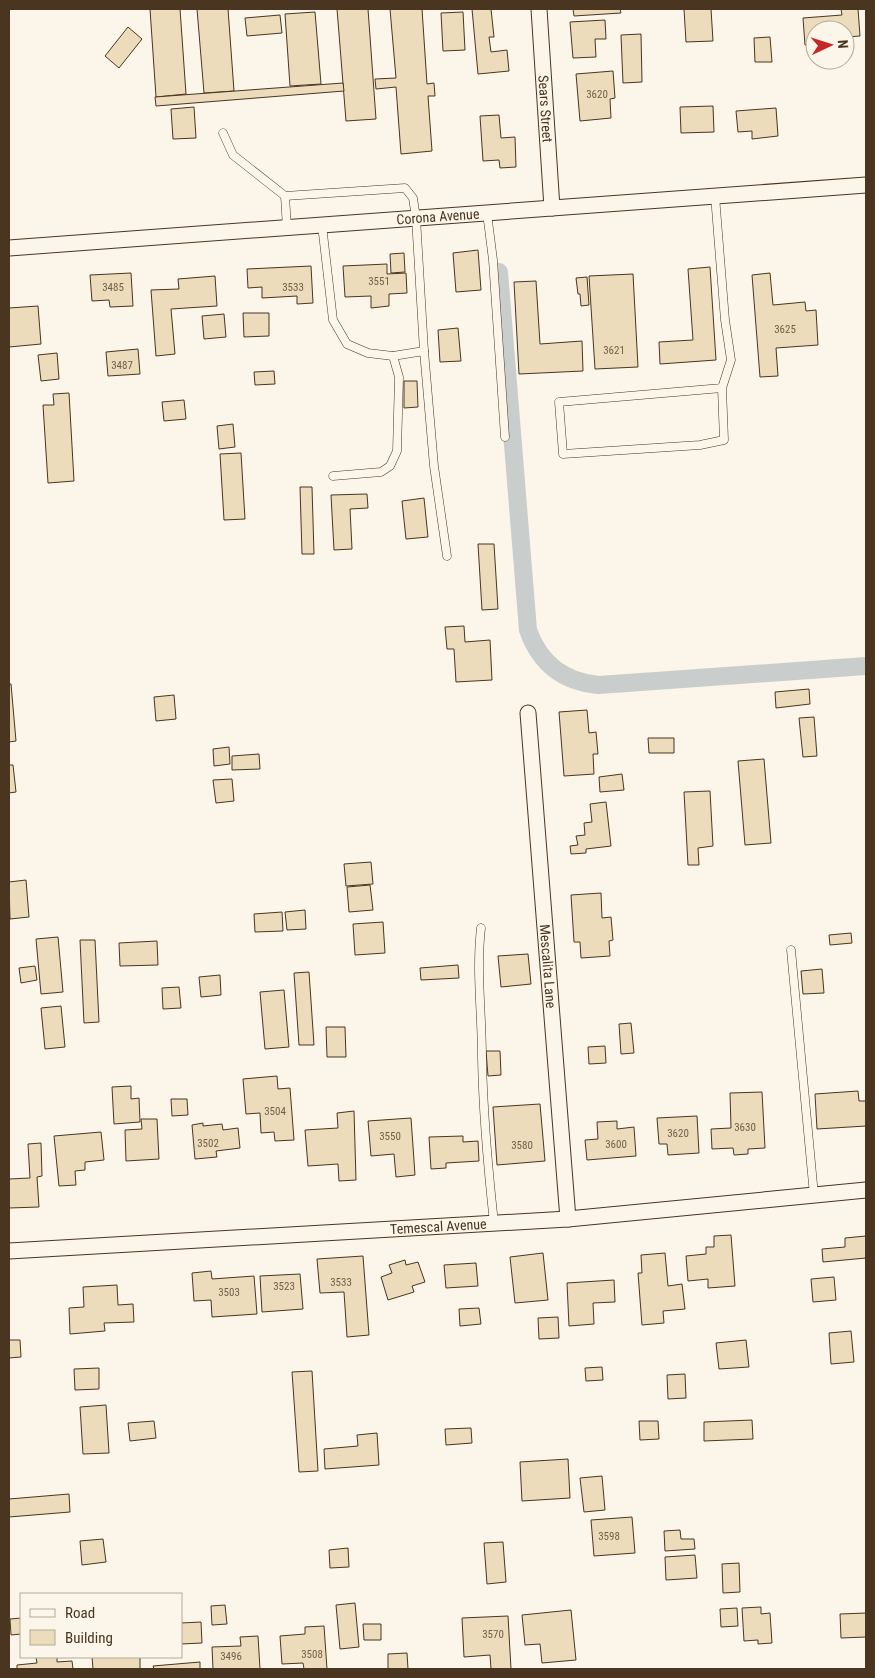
<svg xmlns="http://www.w3.org/2000/svg" width="875" height="1678" font-family="'Roboto Condensed',sans-serif">
	<rect width="100%" height="100%" fill="#fbf6e9"/>
	<g fill="none" stroke-linecap="round" stroke-linejoin="round">
		<!-- canal -->
		<path stroke="#c9cecd" stroke-width="18" d="M499,272L528,630C540,664 564,682 599,685L866,666"/>
	</g>
	<!-- building -->
	<g fill="#ecdcbc" stroke="#4a3520">
		<polygon points="150,9 180,9 186,94 156,97"/>
		<polygon points="197,9 228,9 234,91 204,93"/>
		<polygon points="337,9 368,9 376,119 346,121"/>
		<polygon points="390,9 422,9 427,84 434,83 435,96 428,96 432,151 401,154 396,87 376,89 375,79 396,78"/>
		<polygon points="472,9 491,9 494,37 489,37 491,52 507,50 509,71 478,74"/>
		<polygon points="573,9 620,9 621,13 574,16"/>
		<polygon points="684,9 711,9 713,41 686,42"/>
		<polygon points="841,9 858,9 860,36 845,37 845,30 815,30 815,45 805,45 803,18 842,15"/>
		<polygon points="315,12 321,84 290,86 285,14"/>
		<polygon points="463,12 465,50 443,51 441,13"/>
		<polygon points="280,15 282,33 247,36 245,18"/>
		<polygon points="605,20 606,39 595,39 596,57 573,58 570,22"/>
		<polygon points="128,27 142,39 119,68 105,56"/>
		<polygon points="641,34 642,82 623,83 621,35"/>
		<polygon points="770,37 772,62 755,62 754,38"/>
		<polygon points="613,71 615,98 610,99 611,118 580,121 576,74"/>
		<polygon points="343,83 344,91 156,106 155,97"/>
		<polygon points="713,106 714,132 681,133 680,107"/>
		<polygon points="194,107 196,138 173,139 171,109"/>
		<polygon points="776,108 778,136 752,139 752,131 738,132 736,111"/>
		<polygon points="499,115 501,138 515,137 516,167 500,168 499,160 483,161 480,116"/>
		<polygon points="478,250 481,290 456,292 453,253"/>
		<polygon points="404,253 405,272 391,273 390,254"/>
		<polygon points="387,264 387,274 406,273 407,293 389,294 389,306 371,308 371,296 345,297 343,266"/>
		<polygon points="311,266 313,303 297,304 297,296 262,298 262,287 248,288 247,269"/>
		<polygon points="710,267 716,360 660,364 659,342 693,340 688,269"/>
		<polygon points="131,273 133,306 110,307 109,300 92,301 90,275"/>
		<polygon points="770,273 773,305 805,302 806,311 816,310 818,345 776,348 778,376 760,377 752,275"/>
		<polygon points="633,274 638,367 595,369 589,276"/>
		<polygon points="215,276 217,306 171,309 175,354 156,356 151,290 179,289 178,279"/>
		<polygon points="587,277 589,305 581,306 580,294 578,294 576,278"/>
		<polygon points="536,281 540,344 582,341 583,371 519,374 514,282"/>
		<polygon points="38,306 41,344 9,347 9,308"/>
		<polygon points="243,313 269,313 269,336 244,337"/>
		<polygon points="224,314 226,337 204,339 202,316"/>
		<polygon points="458,328 461,361 440,362 438,330"/>
		<polygon points="138,349 140,374 108,376 106,352"/>
		<polygon points="57,353 59,379 41,381 38,355"/>
		<polygon points="274,371 275,384 255,385 254,372"/>
		<polygon points="404,381 417,381 418,407 404,408"/>
		<polygon points="69,393 74,481 48,483 43,405 54,405 53,394"/>
		<polygon points="184,400 186,419 164,421 162,402"/>
		<polygon points="233,424 235,447 219,449 217,426"/>
		<polygon points="241,453 245,519 224,520 220,454"/>
		<polygon points="300,487 312,487 314,554 302,554"/>
		<polygon points="367,494 368,508 350,509 352,549 334,550 331,495"/>
		<polygon points="424,498 428,537 406,539 402,501"/>
		<polygon points="478,544 494,544 498,609 482,610"/>
		<polygon points="464,626 465,642 490,640 492,680 456,682 454,649 447,649 445,627"/>
		<polygon points="9,684 11,684 16,741 9,742"/>
		<polygon points="809,689 810,704 776,708 775,692"/>
		<polygon points="174,695 176,719 156,721 154,697"/>
		<polygon points="587,710 589,733 596,732 598,754 593,754 594,774 564,776 559,712"/>
		<polygon points="814,717 817,756 803,757 799,718"/>
		<polygon points="648,738 674,738 674,753 649,753"/>
		<polygon points="229,747 230,764 214,766 213,749"/>
		<polygon points="259,754 260,769 232,770 232,756"/>
		<polygon points="764,759 771,843 745,845 738,761"/>
		<polygon points="9,765 13,765 16,792 9,793"/>
		<polygon points="622,774 624,790 600,792 599,777"/>
		<polygon points="232,779 234,801 216,803 213,780"/>
		<polygon points="710,791 713,846 698,848 699,865 688,865 684,792"/>
		<polygon points="606,802 611,846 586,849 586,853 571,854 570,846 578,845 576,836 585,835 584,823 592,822 590,804"/>
		<polygon points="371,862 373,884 346,886 344,864"/>
		<polygon points="26,880 29,917 10,919 9,882"/>
		<polygon points="370,885 373,910 349,912 347,887"/>
		<polygon points="601,893 602,918 611,917 613,940 609,941 610,956 581,958 580,942 574,942 571,895"/>
		<polygon points="305,910 306,929 287,930 285,912"/>
		<polygon points="282,912 283,931 255,932 254,914"/>
		<polygon points="383,922 385,953 355,955 353,924"/>
		<polygon points="851,933 852,943 830,945 829,935"/>
		<polygon points="58,937 63,992 41,994 36,939"/>
		<polygon points="80,940 95,940 99,1022 84,1023"/>
		<polygon points="157,941 158,965 120,966 119,943"/>
		<polygon points="528,954 531,984 501,987 498,956"/>
		<polygon points="458,965 459,978 421,980 420,968"/>
		<polygon points="35,966 37,980 21,983 19,968"/>
		<polygon points="822,969 824,993 803,994 801,971"/>
		<polygon points="309,972 314,1045 299,1045 294,973"/>
		<polygon points="220,975 221,995 201,997 199,977"/>
		<polygon points="179,987 181,1008 163,1009 162,988"/>
		<polygon points="284,990 289,1047 265,1049 260,992"/>
		<polygon points="61,1006 65,1047 45,1049 41,1008"/>
		<polygon points="631,1023 634,1053 621,1054 619,1024"/>
		<polygon points="326,1027 345,1027 346,1057 327,1057"/>
		<polygon points="605,1046 606,1063 589,1064 588,1047"/>
		<polygon points="486,1051 500,1051 501,1075 488,1076"/>
		<polygon points="277,1076 278,1089 290,1088 294,1140 275,1141 274,1132 261,1133 260,1113 246,1114 243,1079"/>
		<polygon points="131,1086 131,1099 139,1098 140,1122 114,1124 112,1087"/>
		<polygon points="858,1091 859,1101 866,1101 866,1126 817,1129 815,1094"/>
		<polygon points="762,1092 765,1148 748,1149 748,1154 734,1155 733,1148 712,1149 711,1129 731,1128 730,1093"/>
		<polygon points="171,1099 187,1099 188,1115 172,1116"/>
		<polygon points="540,1104 545,1161 497,1165 493,1107"/>
		<polygon points="354,1111 356,1180 339,1181 338,1164 308,1166 305,1130 338,1128 337,1113"/>
		<polygon points="697,1116 699,1153 668,1155 667,1144 659,1144 657,1118"/>
		<polygon points="411,1118 415,1175 396,1177 394,1154 371,1156 368,1121"/>
		<polygon points="141,1119 157,1119 159,1159 126,1161 125,1130 142,1129"/>
		<polygon points="617,1121 617,1129 634,1127 636,1156 587,1160 585,1140 598,1139 597,1122"/>
		<polygon points="203,1123 203,1126 222,1124 223,1130 238,1128 240,1148 216,1151 217,1157 195,1159 192,1125"/>
		<polygon points="101,1132 104,1160 85,1162 85,1170 75,1171 76,1185 59,1186 54,1136"/>
		<polygon points="463,1136 463,1142 478,1141 479,1161 446,1163 446,1168 431,1169 429,1137"/>
		<polygon points="41,1143 42,1176 37,1177 39,1207 9,1208 9,1179 30,1178 28,1144"/>
		<polygon points="731,1235 735,1286 708,1288 708,1279 688,1281 686,1256 706,1254 706,1247 714,1247 714,1236"/>
		<polygon points="866,1236 866,1258 823,1262 822,1249 845,1247 845,1238"/>
		<polygon points="543,1253 548,1300 515,1303 510,1257"/>
		<polygon points="665,1253 668,1286 682,1284 685,1309 663,1311 664,1323 642,1325 638,1273 642,1273 641,1255"/>
		<polygon points="363,1256 369,1335 347,1337 344,1292 320,1293 317,1259"/>
		<polygon points="405,1260 406,1265 418,1262 425,1282 412,1286 414,1292 388,1300 381,1277 392,1273 389,1265"/>
		<polygon points="476,1263 478,1286 446,1288 444,1265"/>
		<polygon points="211,1271 212,1279 254,1276 257,1314 212,1317 211,1300 194,1301 192,1273"/>
		<polygon points="300,1274 303,1309 262,1312 260,1276"/>
		<polygon points="834,1277 836,1300 813,1302 811,1279"/>
		<polygon points="614,1280 615,1302 593,1303 594,1324 569,1326 567,1283"/>
		<polygon points="117,1285 118,1305 133,1304 134,1322 104,1323 105,1331 70,1334 69,1308 84,1307 83,1287"/>
		<polygon points="479,1308 481,1324 460,1326 459,1309"/>
		<polygon points="558,1317 559,1338 539,1339 538,1318"/>
		<polygon points="851,1331 854,1362 831,1364 829,1333"/>
		<polygon points="9,1340 20,1340 21,1357 9,1358"/>
		<polygon points="746,1340 749,1367 719,1369 716,1343"/>
		<polygon points="602,1367 603,1380 586,1381 585,1368"/>
		<polygon points="99,1368 99,1389 75,1390 74,1369"/>
		<polygon points="312,1371 318,1471 299,1472 292,1372"/>
		<polygon points="685,1374 686,1398 668,1399 667,1375"/>
		<polygon points="106,1405 109,1453 83,1454 80,1407"/>
		<polygon points="752,1420 753,1439 704,1441 704,1422"/>
		<polygon points="154,1421 156,1438 130,1441 128,1423"/>
		<polygon points="639,1421 658,1421 659,1439 640,1440"/>
		<polygon points="471,1428 472,1443 446,1445 445,1429"/>
		<polygon points="377,1433 379,1465 325,1469 324,1449 358,1446 357,1435"/>
		<polygon points="568,1459 570,1498 522,1501 520,1462"/>
		<polygon points="602,1476 605,1510 584,1512 580,1478"/>
		<polygon points="69,1494 70,1512 9,1517 9,1499"/>
		<polygon points="632,1517 635,1553 594,1556 591,1520"/>
		<polygon points="680,1530 681,1539 694,1539 695,1549 665,1551 664,1531"/>
		<polygon points="103,1539 106,1562 82,1565 80,1541"/>
		<polygon points="503,1542 506,1582 487,1584 484,1543"/>
		<polygon points="348,1548 349,1567 330,1568 329,1550"/>
		<polygon points="695,1555 697,1578 666,1580 665,1557"/>
		<polygon points="739,1563 740,1592 723,1593 722,1564"/>
		<polygon points="355,1603 359,1647 340,1649 336,1605"/>
		<polygon points="225,1605 227,1624 212,1625 211,1606"/>
		<polygon points="761,1607 761,1614 770,1613 772,1643 758,1644 758,1640 744,1641 742,1608"/>
		<polygon points="737,1608 738,1626 721,1627 720,1609"/>
		<polygon points="571,1610 576,1660 542,1663 540,1644 525,1645 522,1615"/>
		<polygon points="866,1613 866,1637 841,1638 840,1614"/>
		<polygon points="508,1616 511,1669 491,1669 490,1655 464,1657 462,1618"/>
		<polygon points="21,1618 21,1634 11,1635 10,1619"/>
		<polygon points="201,1622 202,1643 181,1644 181,1623"/>
		<polygon points="363,1624 381,1624 381,1640 364,1640"/>
		<polygon points="324,1626 327,1669 304,1669 303,1663 282,1664 280,1636 305,1634 305,1627"/>
		<polygon points="258,1636 260,1669 213,1669 212,1647 241,1646 240,1637"/>
		<polygon points="407,1653 408,1669 388,1669 388,1654"/>
		<polygon points="36,1657 57,1657 57,1662 72,1661 73,1669 17,1669 17,1665 37,1663"/>
		<polygon points="92,1657 140,1657 140,1669 93,1669"/>
		<polygon points="200,1662 200,1669 154,1669 153,1666"/>
	</g>
	<g fill="none" stroke-linecap="round" stroke-linejoin="round">
		<!-- service casing -->
		<g stroke="#4a3520" stroke-width="9">
			<g id="service">
				<polyline points="223,133 233,155 285,196 405,188 413,198 416,218 424,351 434,466 447,556"/>
				<polyline points="285,196 287,228"/>
				<polyline points="715,196 725,320 731,360 722,388 559,402 563,454 700,445 724,440 722,388"/>
				<polyline points="487,213 493,260 505,437"/>
				<polyline points="322,225 333,320 347,344 368,353 393,356 424,351"/>
				<polyline points="333,476 381,472 390,466 397,451 399,377 393,356"/>
				<path d="M481,928C476,971 482,1014 482,1058C483,1113 488,1168 494,1223"/>
				<polyline points="791,950 814,1195"/>
			</g>
		</g>
		<!-- minor casing -->
		<g stroke="#4a3520" stroke-width="17">
			<g id="minor">
				<path id="s1" d="M539,9L552,208"/>
				<path id="s2" d="M9,248L866,185"/>
				<path id="s3" d="M528,713L568,1219"/>
				<path id="s4" d="M9,1251L568,1219L866,1190"/>
			</g>
		</g>
		<!-- service -->
		<use href="#service" stroke="#fbf6e9" stroke-width="8"/>
		<!-- minor -->
		<use href="#minor" stroke="#fbf6e9" stroke-width="15"/>
	</g>
	<g text-anchor="middle" dominant-baseline="central" stroke-width="4" stroke-linejoin="round" paint-order="stroke">
		<!-- number labels -->
		<g font-size="11" fill="#725f47">
			<text x="597" y="94">3620</text>
			<text x="379" y="281">3551</text>
			<text x="113" y="287">3485</text>
			<text x="293" y="287">3533</text>
			<text x="785" y="329">3625</text>
			<text x="614" y="350">3621</text>
			<text x="122" y="365">3487</text>
			<text x="275" y="1111">3504</text>
			<text x="745" y="1127">3630</text>
			<text x="678" y="1133">3620</text>
			<text x="390" y="1136">3550</text>
			<text x="208" y="1143">3502</text>
			<text x="616" y="1144">3600</text>
			<text x="522" y="1145">3580</text>
			<text x="341" y="1282">3533</text>
			<text x="284" y="1286">3523</text>
			<text x="229" y="1292">3503</text>
			<text x="609" y="1536">3598</text>
			<text x="493" y="1634">3570</text>
			<text x="312" y="1654">3508</text>
			<text x="231" y="1656">3496</text>
		</g>
		<!-- street labels -->
		<g font-size="14" fill="#4a3520" stroke="#fbf6e9">
			<text stroke="none"><textPath href="#s1" startOffset="100">Sears Street</textPath></text>
			<text stroke="none"><textPath href="#s2" startOffset="430">Corona Avenue</textPath></text>
			<text stroke="none"><textPath href="#s3" startOffset="254">Mescalita Lane</textPath></text>
			<text stroke="none"><textPath href="#s4" startOffset="430">Temescal Avenue</textPath></text>
		</g>
	</g>
	<!-- border -->
	<rect width="875" height="1678" fill="none" stroke="#4a3520" stroke-width="20"/>
	<!-- legend -->
	<rect x="20" y="1593" width="162" height="65" fill="#fbf6e9" stroke="#b4a999"/>
	<rect x="30" y="1609" width="25" height="8" fill="#fbf6e9" stroke="#b4a999"/>
	<text x="65" y="1618" font-size="15" fill="#4a3520">Road</text>
	<rect x="30" y="1630" width="25" height="15" fill="#ecdcbc" stroke="#b4a999"/>
	<text x="65" y="1643" font-size="15" fill="#4a3520">Building</text>
	<!-- north arrow -->
	<g transform="translate(830 45) rotate(86)"><circle r="24" fill="#fbf6e9" stroke="#b4a999"/>
	<path d="M0-4L9 19L0 12L-9 19Z" fill="#c62828"/>
	<text y="-8" font-size="14" font-weight="bold" text-anchor="middle" fill="#4a3520">N</text>
	</g>
</svg>
